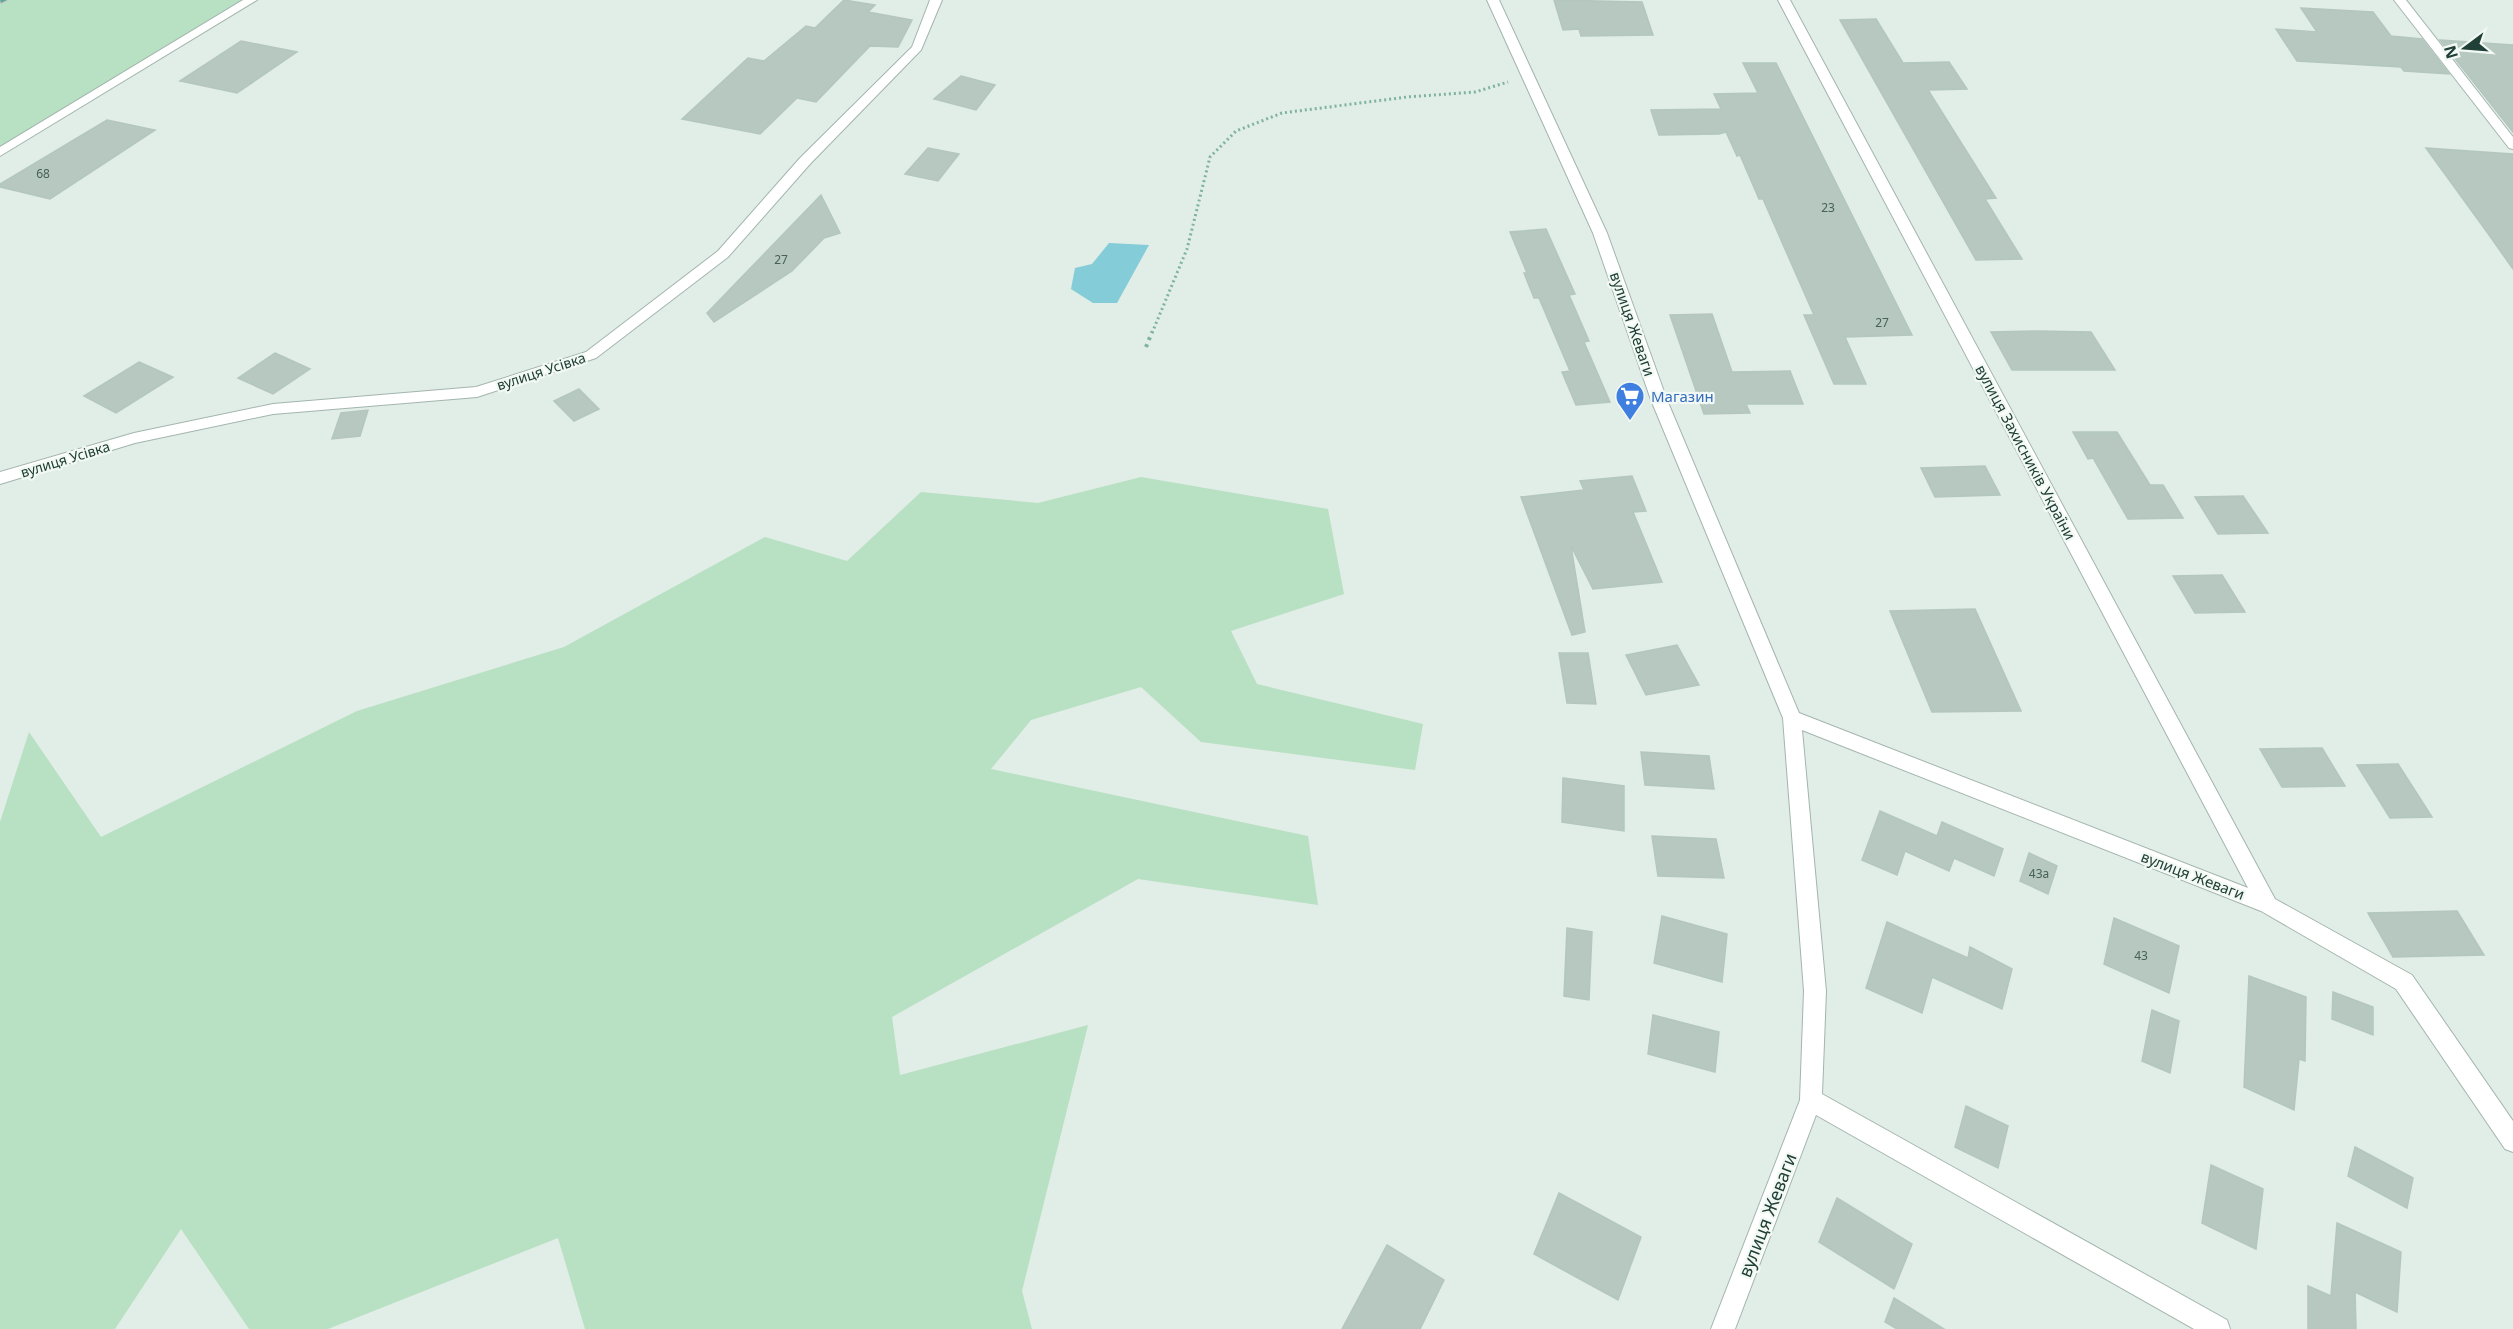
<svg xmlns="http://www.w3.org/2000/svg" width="2513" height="1329" font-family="'Noto Sans',sans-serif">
	<rect width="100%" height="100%" fill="#e1ede7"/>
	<!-- green -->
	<g fill="#b8e0c2">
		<polygon points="0,0 251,0 0,152"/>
		<polygon points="1141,477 1328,509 1344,594 1231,631 1257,684 1423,724 1415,770 1201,742 1141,687 1031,720 991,769 1308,836 1318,905 1138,879 892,1017 900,1075 1088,1025 1022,1291 1032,1329 585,1329 558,1238 328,1329 249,1329 181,1229 115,1329 0,1329 0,822 29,732 101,837 357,711 564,647 765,537 847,561 921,492 1038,503"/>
	</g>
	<!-- water -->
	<polygon fill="#84ccd7" points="1109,243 1149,245 1117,303 1093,303 1071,289 1075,268 1092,264"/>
	<!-- building -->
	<g fill="#b6c8c0" stroke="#b3c7be" stroke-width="1.5">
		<polygon points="844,0 875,5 868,12 912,20 898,47 870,46 816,102 797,98 760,134 682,119 748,58 764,61 806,26 815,28"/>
		<polygon points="1554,0 1642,2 1653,35 1581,36 1579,29 1563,30"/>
		<polygon points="2301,8 2373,12 2391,36 2422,39 2449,74 2404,71 2401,67 2297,61 2276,29 2317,32"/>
		<polygon points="1876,19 1903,63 1949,62 1967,89 1928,90 1996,198 1985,199 2022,259 1976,260 1840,20"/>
		<polygon points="2440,40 2513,45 2513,132 2468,75"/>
		<polygon points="241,41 297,52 237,93 180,81"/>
		<polygon points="1743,63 1776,63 1912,335 1845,337 1866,384 1834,384 1804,315 1814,315 1763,199 1759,199 1740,155 1737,156 1726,132 1719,134 1659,135 1651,110 1721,109 1714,94 1758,93"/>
		<polygon points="961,76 995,85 976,110 934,99"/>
		<polygon points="107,120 155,130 50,199 0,187 0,184"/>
		<polygon points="928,148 959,154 938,181 905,174"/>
		<polygon points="2426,148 2513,154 2513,269 2487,232"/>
		<polygon points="821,195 840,233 824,238 792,271 714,322 707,313"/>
		<polygon points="1546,229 1575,294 1569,295 1589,341 1584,342 1610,402 1576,405 1562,372 1570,371 1539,298 1534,298 1524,273 1527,273 1510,232"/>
		<polygon points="1712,314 1732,372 1790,371 1803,404 1746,404 1750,413 1704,414 1670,315"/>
		<polygon points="2037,331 2091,332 2115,370 2012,370 1991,332"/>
		<polygon points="275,353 310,369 273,394 238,378"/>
		<polygon points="139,362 173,377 116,413 84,396"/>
		<polygon points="579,389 599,409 574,421 554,401"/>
		<polygon points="368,410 360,436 332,439 341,413"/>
		<polygon points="2073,432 2117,432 2150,485 2163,485 2183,518 2128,519 2093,458 2088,459"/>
		<polygon points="1985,466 2000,495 1935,497 1921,468"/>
		<polygon points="1632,476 1646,511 1633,512 1662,582 1593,589 1571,546 1585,632 1572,635 1521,497 1584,490 1580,481"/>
		<polygon points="2243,496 2268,533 2218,534 2195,497"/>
		<polygon points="2222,575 2245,612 2195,613 2173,576"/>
		<polygon points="1975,609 2021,711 1932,712 1890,611"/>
		<polygon points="1677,645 1699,685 1646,695 1626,655"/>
		<polygon points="1559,653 1588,653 1596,704 1567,703"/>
		<polygon points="2322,748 2345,786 2282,787 2260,749"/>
		<polygon points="1641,752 1709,756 1714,789 1645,785"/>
		<polygon points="2398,764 2432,817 2390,818 2357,765"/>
		<polygon points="1563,778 1624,786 1624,831 1562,822"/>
		<polygon points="1880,811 1937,836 1942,822 2003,849 1994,876 1954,858 1949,871 1905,851 1897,875 1862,860"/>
		<polygon points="1652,836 1716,839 1724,878 1658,876"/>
		<polygon points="2029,853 2057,866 2048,894 2020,881"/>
		<polygon points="2457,911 2484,955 2393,957 2368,913"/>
		<polygon points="1662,916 1727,934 1722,982 1654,963"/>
		<polygon points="2114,918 2179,946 2169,993 2104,964"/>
		<polygon points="1887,922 1968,958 1970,947 2012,969 2002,1009 1932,977 1922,1013 1866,988"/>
		<polygon points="1567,928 1592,932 1589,1000 1564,996"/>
		<polygon points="2249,976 2306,997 2305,1061 2299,1059 2294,1110 2244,1087"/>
		<polygon points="2333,992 2373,1007 2373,1035 2332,1019"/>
		<polygon points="2152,1010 2179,1021 2170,1073 2142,1061"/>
		<polygon points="1653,1015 1719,1032 1715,1072 1648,1054"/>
		<polygon points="1966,1106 2008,1126 1998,1168 1955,1147"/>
		<polygon points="2355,1147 2413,1178 2407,1208 2348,1176"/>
		<polygon points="2211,1165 2263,1189 2256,1249 2202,1223"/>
		<polygon points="1559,1193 1641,1237 1618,1300 1534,1254"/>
		<polygon points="1837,1198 1912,1244 1894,1289 1819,1242"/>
		<polygon points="2337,1223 2401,1252 2397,1312 2355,1292 2356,1329 2308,1329 2308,1286 2331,1296"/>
		<polygon points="1387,1245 1444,1280 1420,1329 1342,1329"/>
		<polygon points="1894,1298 1944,1329 1897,1329 1885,1322"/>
	</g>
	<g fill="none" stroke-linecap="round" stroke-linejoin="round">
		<!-- street casing -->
		<g stroke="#a3b5ae" stroke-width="2">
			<g id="street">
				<polygon points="243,0 257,0 0,156 0,147"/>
				<polygon points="930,0 942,0 921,50 810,164 728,257 596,358 477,397 273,414 135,443 0,484 0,472 134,433 273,404 476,387 586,352 718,251 800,158 912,47"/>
				<polygon points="1487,0 1499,0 1607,233 1667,400 1799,713 2248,888 1778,0 1790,0 2275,899 2412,975 2513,1121 2513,1152 2505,1149 2396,989 2261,911 1802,730 1826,991 1822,1094 2227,1320 2230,1329 2194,1329 1816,1115 1735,1329 1711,1329 1800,1100 1804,991 1783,718 1651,400 1593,233"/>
				<polygon points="2394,0 2406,0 2513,137 2513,149 2509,148"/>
			</g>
		</g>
		<!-- primary casing -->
		<g stroke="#c1c9c7" stroke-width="2">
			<polygon id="primary" points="0,0 7,0 1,3"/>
		</g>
		<!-- path-far1 -->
		<polyline stroke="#7fb3a1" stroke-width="3" stroke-dasharray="2 3" stroke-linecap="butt" points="1152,333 1187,249 1210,157 1236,131 1282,113 1407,97 1475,92 1508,82"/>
		<!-- path -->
		<polyline stroke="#7fb3a1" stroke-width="4" stroke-dasharray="3 4.5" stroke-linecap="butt" points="1146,347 1152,332"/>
		<!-- street -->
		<use href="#street" fill="#fff" fill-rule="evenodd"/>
		<!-- primary -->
		<use href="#primary" fill="#62a693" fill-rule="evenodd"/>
	</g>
	<!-- icons -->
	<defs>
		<g id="supermarket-pin" transform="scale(1.5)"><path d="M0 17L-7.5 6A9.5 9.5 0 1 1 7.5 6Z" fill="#3f7fe0" stroke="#f2f9f5"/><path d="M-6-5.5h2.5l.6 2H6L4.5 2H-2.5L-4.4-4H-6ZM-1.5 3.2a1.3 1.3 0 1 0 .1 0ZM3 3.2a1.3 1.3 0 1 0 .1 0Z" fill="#fff"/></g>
	</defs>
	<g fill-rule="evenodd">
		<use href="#supermarket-pin" x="1630" y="396"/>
	</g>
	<g text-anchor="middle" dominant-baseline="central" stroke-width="4.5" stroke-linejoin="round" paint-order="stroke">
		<!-- number labels -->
		<g font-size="12" fill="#466158">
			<text x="43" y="173">68</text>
			<text x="1828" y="207">23</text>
			<text x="781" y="259">27</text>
			<text x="1882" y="322">27</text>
			<text x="2039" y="873">43а</text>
			<text x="2141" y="955">43</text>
		</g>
		<!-- far-street labels -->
		<g font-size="14" fill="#203f36" stroke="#f2f9f5">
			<text transform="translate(541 371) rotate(-18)">вулиця Усівка</text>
			<text transform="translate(65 459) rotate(-17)">вулиця Усівка</text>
		</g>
		<!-- street labels -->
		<g font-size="15" fill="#203f36" stroke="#f2f9f5">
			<text transform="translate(1633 324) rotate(71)">вулиця Жеваги</text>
			<text transform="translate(2026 452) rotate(62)">вулиця Захисників України</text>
			<text transform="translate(2193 875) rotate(21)">вулиця Жеваги</text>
		</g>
		<!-- shop labels -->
		<g font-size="15" fill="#366cbe" stroke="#f2f9f5" text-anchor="start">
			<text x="1651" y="396">Магазин</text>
		</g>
		<!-- near-street labels -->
		<g font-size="18" fill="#203f36" stroke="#f2f9f5">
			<text transform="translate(1767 1215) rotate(-69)">вулиця Жеваги</text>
		</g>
	</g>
	<!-- north arrow -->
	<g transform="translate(2465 48) rotate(254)" stroke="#f2f9f5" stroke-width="4.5" paint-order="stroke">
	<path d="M0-4.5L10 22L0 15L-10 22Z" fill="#203f36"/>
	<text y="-9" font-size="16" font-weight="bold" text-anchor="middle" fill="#203f36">N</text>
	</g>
</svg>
